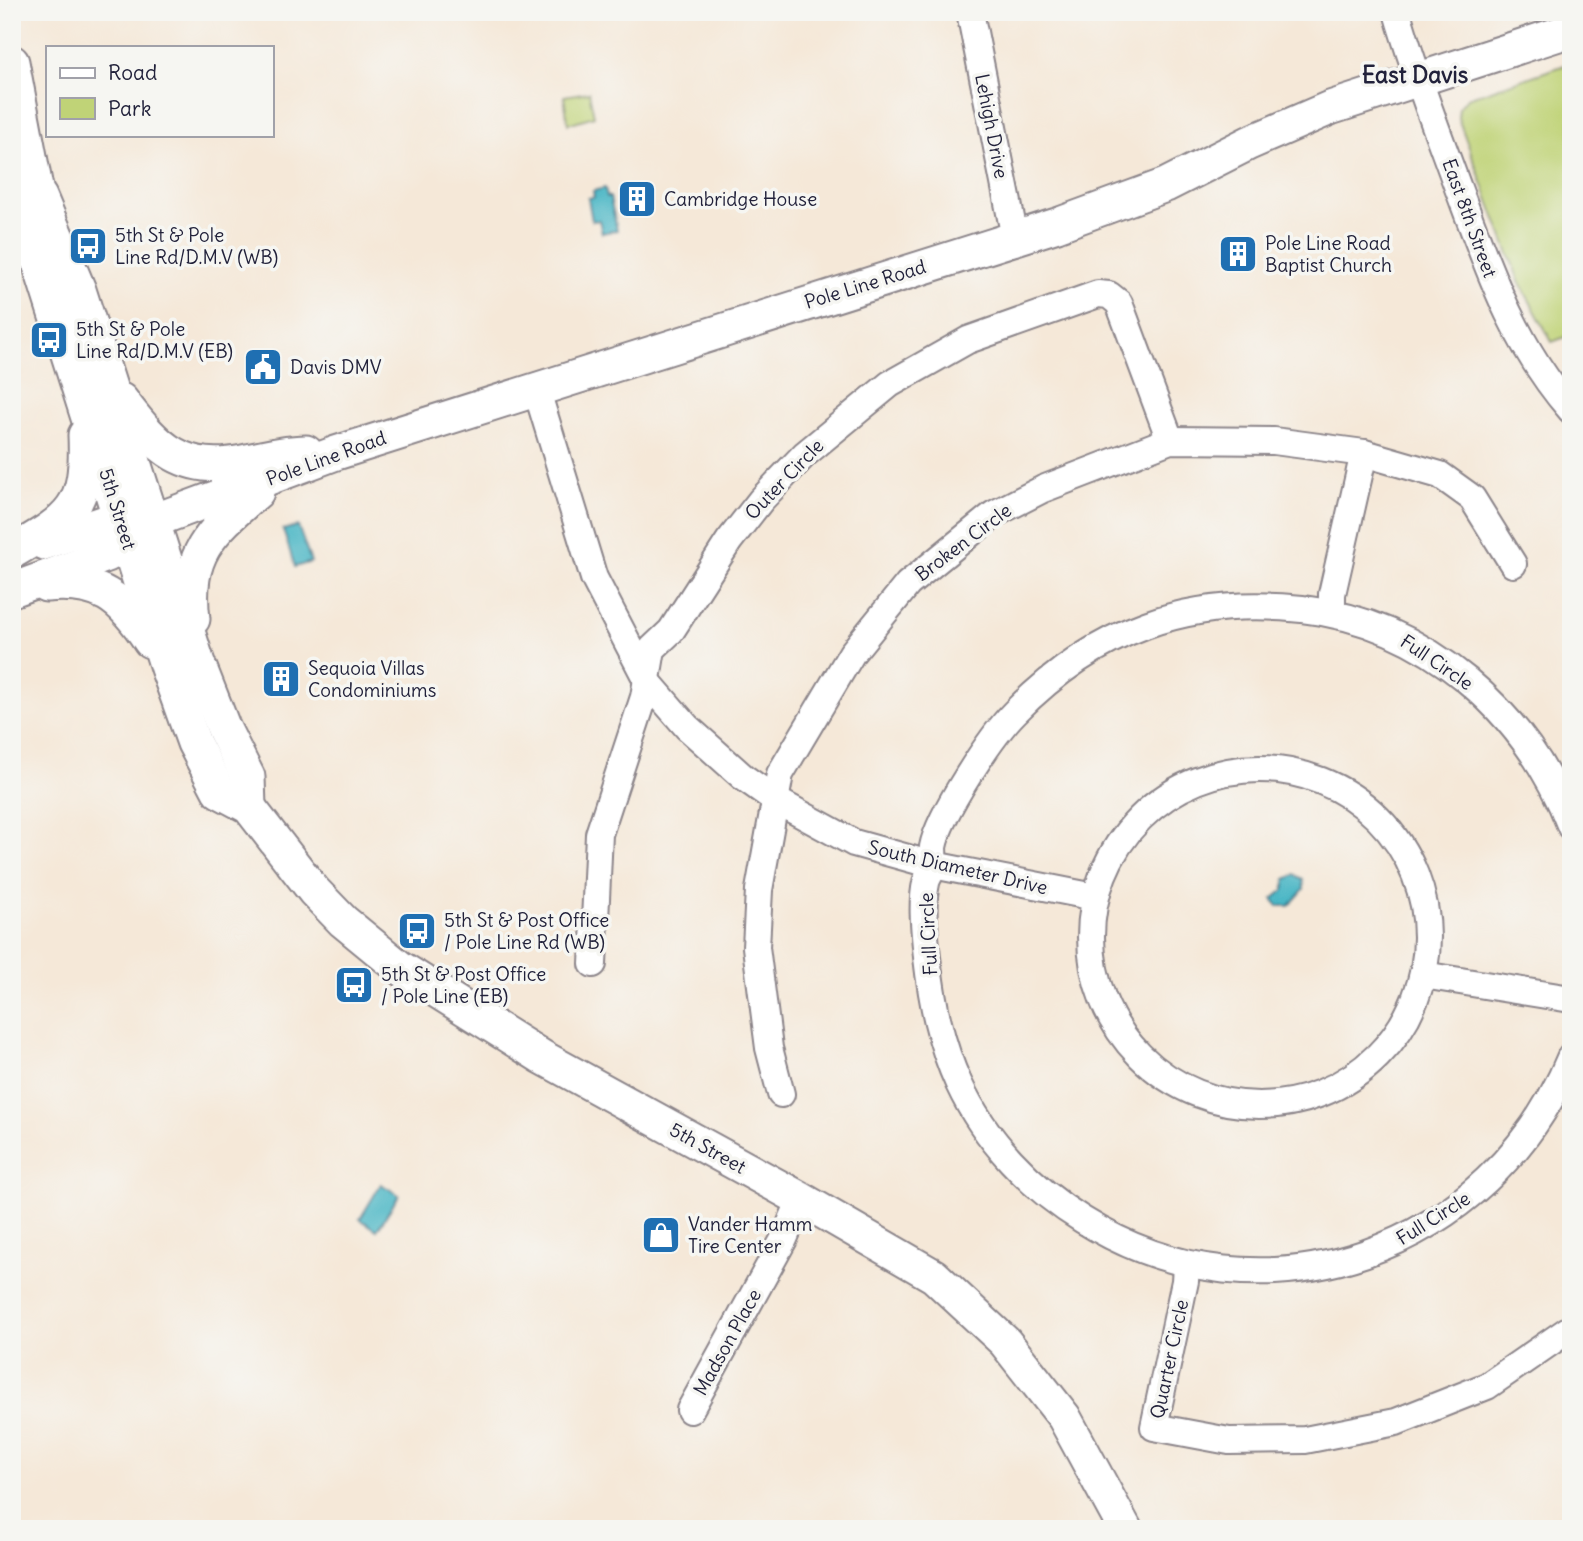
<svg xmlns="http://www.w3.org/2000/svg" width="1583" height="1541" font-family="Delius,sans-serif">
	<rect width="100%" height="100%" fill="#f6f6f2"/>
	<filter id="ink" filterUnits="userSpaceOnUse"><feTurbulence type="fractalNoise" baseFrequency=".0143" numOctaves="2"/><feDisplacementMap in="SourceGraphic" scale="14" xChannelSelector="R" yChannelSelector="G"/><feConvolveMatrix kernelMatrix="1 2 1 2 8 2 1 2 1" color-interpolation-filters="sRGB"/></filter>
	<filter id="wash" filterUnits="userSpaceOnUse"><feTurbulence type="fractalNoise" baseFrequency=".00686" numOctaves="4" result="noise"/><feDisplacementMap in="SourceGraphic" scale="28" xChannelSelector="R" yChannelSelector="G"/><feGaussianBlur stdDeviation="1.57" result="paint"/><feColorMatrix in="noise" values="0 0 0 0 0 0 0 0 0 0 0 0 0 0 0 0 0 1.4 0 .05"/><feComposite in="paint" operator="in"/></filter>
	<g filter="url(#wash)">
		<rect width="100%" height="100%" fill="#f5e8d8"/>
		<!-- green -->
		<g fill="#c0d377" stroke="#717a59" stroke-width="2">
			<polygon points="1571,63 1571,335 1552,342 1519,281 1458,118 1459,108 1467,98"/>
			<polygon points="589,92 594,116 568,124 564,96"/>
		</g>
		<!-- water -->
		<g fill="#49b6c5" stroke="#366c80" stroke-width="2">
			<polygon points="605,188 607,197 610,197 617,230 602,233 599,220 592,221 588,198 594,197 593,191"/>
			<polygon points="298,526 311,562 295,567 283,530"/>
			<polygon points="1295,875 1303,879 1304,889 1289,906 1278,906 1273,899 1284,890 1286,879"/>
			<polygon points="381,1184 399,1195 377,1230 360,1219"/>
		</g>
	</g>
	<g filter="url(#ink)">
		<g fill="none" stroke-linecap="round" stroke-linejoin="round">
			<!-- minor casing -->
			<g stroke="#8c858a" stroke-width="30">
				<g id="minor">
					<polyline points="970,12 1015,238"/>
					<path d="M1397,12C1414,72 1437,130 1458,188C1488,268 1514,345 1571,410"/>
					<polyline points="536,388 594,578 648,682 687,727 743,777 777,801 854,843 933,865 1095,897"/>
					<polyline points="1332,612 1332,594 1364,453"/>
					<circle cx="1259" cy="937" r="168"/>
					<path d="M1571,827C1527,712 1427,623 1302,609C1187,596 1096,630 1015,712C992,735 939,815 933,847C933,849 934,863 933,866C932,872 927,877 926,883C921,905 925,935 927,957C932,1001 940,1043 959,1084C985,1140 1031,1188 1083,1220C1263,1333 1492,1251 1571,1056"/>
					<polyline points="593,964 599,834 644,697 652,649 671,631 729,541 761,500 805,454 890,384 968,340 1098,294 1109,295 1119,303 1170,440"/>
					<polyline points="1423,975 1571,999"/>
					<polyline points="781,1094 769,1048 756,947 759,890 780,774 852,653 908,584 994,514 1043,489 1170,440 1274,441 1364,453 1440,475 1472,498 1513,564"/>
					<polyline points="1186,1265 1185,1281 1154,1427 1229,1441 1305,1440 1396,1422 1487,1386 1571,1328"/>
					<polyline points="690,1410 784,1239 801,1199"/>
				</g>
			</g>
			<!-- major casing -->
			<g stroke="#8c858a" stroke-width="37">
				<g id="major">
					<polyline points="12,62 36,188 35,250 167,668 194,743 219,791 249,807 314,891 343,921 399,967 542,1057 801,1199 934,1276 1005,1342 1064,1417 1125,1529"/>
					<polyline points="40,197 79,290 198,663 224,729 248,777 249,807"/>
					<path d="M121,400C158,449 183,475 247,461C268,457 284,452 306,452"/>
					<polyline points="44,543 120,517 140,519"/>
					<path d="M12,552C72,517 88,508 85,435"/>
					<path d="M46,585C100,580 121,597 150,641"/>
					<polyline points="12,590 107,555 129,544 153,521 336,453 1057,225 1166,185 1249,143 1330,108 1571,30"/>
					<path d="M193,619C185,553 211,532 257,492"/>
				</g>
			</g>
			<!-- minor -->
			<use href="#minor" stroke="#fff" stroke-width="26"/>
			<!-- major -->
			<use href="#major" stroke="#fff" stroke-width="33"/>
		</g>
	</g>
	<!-- icons -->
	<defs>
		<g id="building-square" transform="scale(2.0125)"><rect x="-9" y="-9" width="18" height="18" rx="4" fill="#1f6fb2" stroke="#f6f6f2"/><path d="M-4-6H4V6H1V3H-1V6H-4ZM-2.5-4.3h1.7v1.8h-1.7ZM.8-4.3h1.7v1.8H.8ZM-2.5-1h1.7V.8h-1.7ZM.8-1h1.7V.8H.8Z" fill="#fff"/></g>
		<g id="bus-square" transform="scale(2.0125)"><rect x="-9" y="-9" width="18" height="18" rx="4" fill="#1f6fb2" stroke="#f6f6f2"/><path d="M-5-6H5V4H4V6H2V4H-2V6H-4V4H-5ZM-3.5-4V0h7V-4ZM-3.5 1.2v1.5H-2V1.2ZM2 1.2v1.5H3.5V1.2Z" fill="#fff"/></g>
		<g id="civic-square" transform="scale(2.0125)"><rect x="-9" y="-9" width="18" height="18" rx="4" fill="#1f6fb2" stroke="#f6f6f2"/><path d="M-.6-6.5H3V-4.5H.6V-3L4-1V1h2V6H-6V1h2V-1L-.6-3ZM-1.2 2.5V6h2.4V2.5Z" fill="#fff"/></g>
		<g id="shop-square" transform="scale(2.0125)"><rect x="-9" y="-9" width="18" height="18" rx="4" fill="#1f6fb2" stroke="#f6f6f2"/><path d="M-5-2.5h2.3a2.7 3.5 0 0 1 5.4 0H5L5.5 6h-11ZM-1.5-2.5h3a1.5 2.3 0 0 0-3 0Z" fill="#fff"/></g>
	</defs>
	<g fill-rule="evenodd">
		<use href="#building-square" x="637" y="199"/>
		<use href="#bus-square" x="88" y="246"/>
		<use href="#building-square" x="1238" y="254"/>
		<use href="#bus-square" x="49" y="340"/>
		<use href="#civic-square" x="263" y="367"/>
		<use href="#building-square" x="281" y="679"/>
		<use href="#bus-square" x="417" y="931"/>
		<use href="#bus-square" x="354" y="985"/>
		<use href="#shop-square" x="661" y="1235"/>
	</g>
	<g text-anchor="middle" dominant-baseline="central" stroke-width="7" stroke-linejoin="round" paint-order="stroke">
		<!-- street labels -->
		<g font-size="19" fill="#22223b" stroke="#f6f6f2">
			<text transform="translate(992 126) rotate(79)">Lehigh Drive</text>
			<text transform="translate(1470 218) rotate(70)">East 8th Street</text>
			<text transform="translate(865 284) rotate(-17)">Pole Line Road</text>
			<text transform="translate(326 458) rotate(-20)">Pole Line Road</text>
			<text transform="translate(784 479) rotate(-46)">Outer Circle</text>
			<text transform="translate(118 509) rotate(73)">5th Street</text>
			<text transform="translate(963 542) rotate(-37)">Broken Circle</text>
			<text transform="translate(1437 662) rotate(34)">Full Circle</text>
			<text transform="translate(958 867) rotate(13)">South Diameter Drive</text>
			<text transform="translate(928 934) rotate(-93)">Full Circle</text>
			<text transform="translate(708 1148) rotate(29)">5th Street</text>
			<text transform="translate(1433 1218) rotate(-32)">Full Circle</text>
			<text transform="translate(727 1342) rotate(-61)">Madson Place</text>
			<text transform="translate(1169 1359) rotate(-78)">Quarter Circle</text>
		</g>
		<!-- poi labels -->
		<g font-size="19" fill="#22223b" stroke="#f6f6f2" text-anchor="start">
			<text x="664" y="199">Cambridge House</text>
			<text x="115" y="235">5th St &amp; Pole<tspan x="115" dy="22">Line Rd/D.M.V (WB)</tspan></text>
			<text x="1265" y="243">Pole Line Road<tspan x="1265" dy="22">Baptist Church</tspan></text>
			<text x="76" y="329">5th St &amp; Pole<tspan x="76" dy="22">Line Rd/D.M.V (EB)</tspan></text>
			<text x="290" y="367">Davis DMV</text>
			<text x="308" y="668">Sequoia Villas<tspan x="308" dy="22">Condominiums</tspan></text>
			<text x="444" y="920">5th St &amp; Post Office<tspan x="444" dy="22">/ Pole Line Rd (WB)</tspan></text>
			<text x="381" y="974">5th St &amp; Post Office<tspan x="381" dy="22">/ Pole Line (EB)</tspan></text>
			<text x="688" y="1224">Vander Hamm<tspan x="688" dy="22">Tire Center</tspan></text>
		</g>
		<!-- quarter labels -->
		<g font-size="23" font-weight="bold" fill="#22223b" stroke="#f6f6f2">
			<text x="1415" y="74">East Davis</text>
		</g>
	</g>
	<!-- margin -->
	<rect width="1583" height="1541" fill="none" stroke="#f6f6f2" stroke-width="42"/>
	<!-- legend -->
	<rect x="46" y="46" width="228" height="91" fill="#f6f6f2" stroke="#a1a1a9" stroke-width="2"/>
	<rect x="60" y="68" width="35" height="10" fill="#ffffff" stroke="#a1a1a9" stroke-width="2"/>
	<text x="108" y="80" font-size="21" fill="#22223b">Road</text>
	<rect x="60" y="98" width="35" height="21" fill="#c0d377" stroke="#a1a1a9" stroke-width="2"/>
	<text x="108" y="116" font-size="21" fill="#22223b">Park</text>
</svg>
